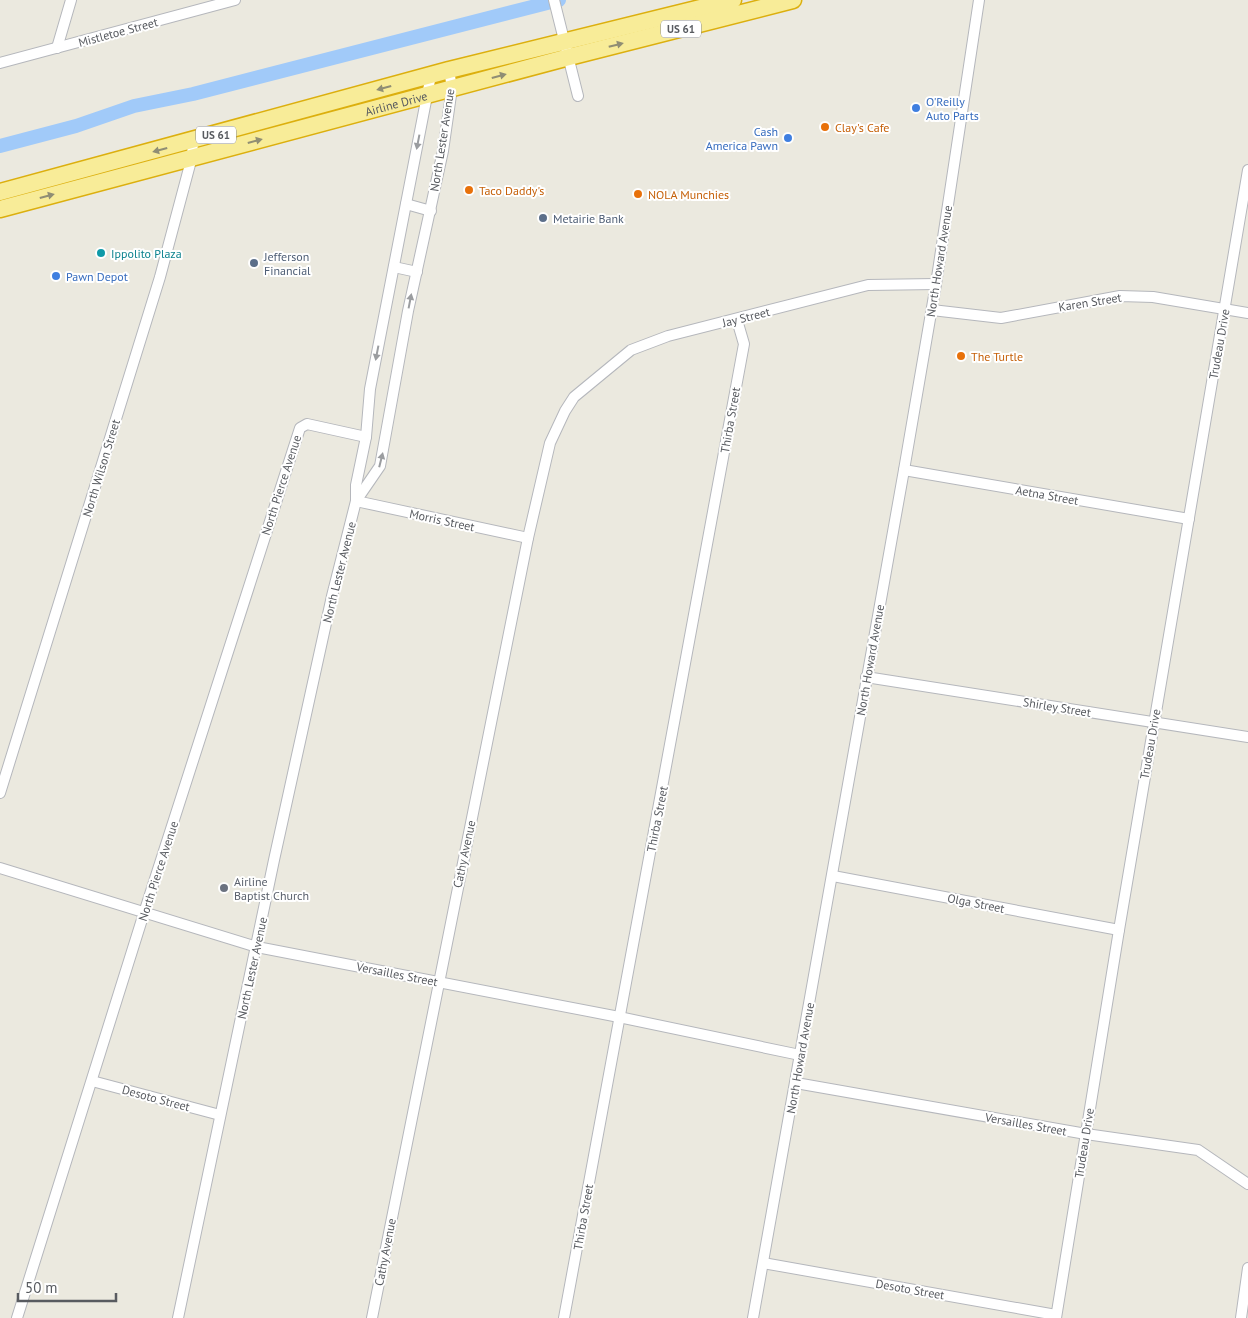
<svg xmlns="http://www.w3.org/2000/svg" width="1248" height="1318" font-family="'PT Sans',sans-serif">
	<rect width="100%" height="100%" fill="#ebe9df"/>
	<g fill="none" stroke-linecap="round" stroke-linejoin="round">
		<!-- canal -->
		<polyline stroke="#a1caf9" stroke-width="14" points="0,146 76,126 134,106 193,94 559,0"/>
		<!-- minor casing -->
		<g stroke="#b5b7bc" stroke-width="12">
			<g id="minor">
				<polyline points="554,0 578,96"/>
				<polyline points="57,48 71,0"/>
				<polyline points="0,63 235,0"/>
				<polyline points="406,204 431,211"/>
				<polyline points="394,267 417,272"/>
				<polyline points="932,310 1001,318 1120,296 1153,297 1248,313"/>
				<polyline points="904,470 1189,519"/>
				<polyline points="356,501 380,466 408,311 443,151 452,88 449,70"/>
				<polyline points="356,501 528,538"/>
				<polyline points="866,677 1248,737"/>
				<polyline points="0,793 160,277 192,157 193,141"/>
				<polyline points="0,868 257,947 619,1017 800,1055"/>
				<polyline points="833,876 1119,930"/>
				<polyline points="92,1081 220,1115"/>
				<polyline points="796,1083 1086,1134 1198,1150 1248,1184"/>
				<polyline points="763,1263 1056,1315"/>
				<polyline points="17,1318 144,913 300,428 307,424 366,437"/>
				<polyline points="178,1318 274,860 332,596 356,501 356,485 366,437 370,389 431,75"/>
				<polyline points="372,1318 528,538 550,443 565,411 574,397 631,350 668,336 868,285 936,284"/>
				<polyline points="564,1318 744,344 737,320"/>
				<polyline points="753,1318 904,470 936,284 979,0"/>
				<polyline points="1056,1318 1119,930 1248,170"/>
				<polyline points="1241,1318 1248,1268"/>
			</g>
		</g>
		<!-- trunk casing -->
		<g stroke="#dcaf0e" stroke-width="19">
			<g id="trunk">
				<polyline points="0,192 449,70 733,0"/>
				<path id="s1" d="M0,209L569,57L793,0"/>
			</g>
		</g>
		<!-- minor -->
		<use href="#minor" stroke="#fff" stroke-width="10"/>
		<!-- trunk -->
		<use href="#trunk" stroke="#f8ec98" stroke-width="16"/>
	</g>
	<!-- one-way arrows -->
	<defs><path id="oneway-solid" d="M-6-.8H1V-3.2L6.5 0L1 3.2V.8H-6Z" transform="scale(1.25)"/></defs>
	<g fill="#908e74">
		<use href="#oneway-solid" transform="translate(616 45) rotate(-14)"/>
		<use href="#oneway-solid" transform="translate(499 76) rotate(-15)"/>
		<use href="#oneway-solid" transform="translate(384 88) rotate(165)"/>
		<use href="#oneway-solid" transform="translate(255 141) rotate(-15)"/>
		<use href="#oneway-solid" transform="translate(160 150) rotate(165)"/>
		<use href="#oneway-solid" transform="translate(47 196) rotate(-15)"/>
	</g>
	<g fill="#9b9da0">
		<use href="#oneway-solid" transform="translate(418 142) rotate(101)"/>
		<use href="#oneway-solid" transform="translate(410 301) rotate(-79)"/>
		<use href="#oneway-solid" transform="translate(377 353) rotate(101)"/>
		<use href="#oneway-solid" transform="translate(381 460) rotate(-76)"/>
	</g>
	<!-- markers -->
	<g fill="#3f7fe0" stroke="#fff" stroke-width="2">
		<circle cx="916" cy="108" r="5"/>
		<circle cx="788" cy="138" r="5"/>
		<circle cx="56" cy="276" r="5"/>
	</g>
	<g fill="#e8710a" stroke="#fff" stroke-width="2">
		<circle cx="825" cy="127" r="5"/>
		<circle cx="469" cy="190" r="5"/>
		<circle cx="638" cy="194" r="5"/>
		<circle cx="961" cy="356" r="5"/>
	</g>
	<g fill="#5c6f8a" stroke="#fff" stroke-width="2">
		<circle cx="543" cy="218" r="5"/>
		<circle cx="254" cy="263" r="5"/>
	</g>
	<circle fill="#0f9aa8" stroke="#fff" stroke-width="2" cx="101" cy="253" r="5"/>
	<circle fill="#6b7280" stroke="#fff" stroke-width="2" cx="224" cy="888" r="5"/>
	<g text-anchor="middle" dominant-baseline="central" stroke-width="4" stroke-linejoin="round" paint-order="stroke">
		<!-- shield labels -->
		<g fill="#fff" stroke="#8a8c90" stroke-width="1">
			<rect x="661" y="20.5" width="40" height="17" rx="4"/>
			<rect x="196" y="126.5" width="40" height="17" rx="4"/>
		</g>
		<g font-size="11" font-weight="bold" fill="#585b60">
			<text x="681" y="29">US 61</text>
			<text x="216" y="135">US 61</text>
		</g>
		<!-- street labels -->
		<g font-size="12" fill="#585b60" stroke="#fff">
			<text transform="translate(118 32) rotate(-15)">Mistletoe Street</text>
			<text stroke="none"><textPath href="#s1" startOffset="410">Airline Drive</textPath></text>
			<text transform="translate(442 140) rotate(-81)">North Lester Avenue</text>
			<text transform="translate(939 261) rotate(-81)">North Howard Avenue</text>
			<text transform="translate(1090 302) rotate(-9)">Karen Street</text>
			<text transform="translate(746 317) rotate(-14)">Jay Street</text>
			<text transform="translate(1219 344) rotate(-80)">Trudeau Drive</text>
			<text transform="translate(730 420) rotate(-80)">Thirba Street</text>
			<text transform="translate(101 468) rotate(-73)">North Wilson Street</text>
			<text transform="translate(281 485) rotate(-72)">North Pierce Avenue</text>
			<text transform="translate(1047 495) rotate(10)">Aetna Street</text>
			<text transform="translate(442 520) rotate(12)">Morris Street</text>
			<text transform="translate(339 572) rotate(-76)">North Lester Avenue</text>
			<text transform="translate(870 660) rotate(-80)">North Howard Avenue</text>
			<text transform="translate(1057 707) rotate(9)">Shirley Street</text>
			<text transform="translate(1150 744) rotate(-80)">Trudeau Drive</text>
			<text transform="translate(657 819) rotate(-79)">Thirba Street</text>
			<text transform="translate(464 854) rotate(-78)">Cathy Avenue</text>
			<text transform="translate(158 871) rotate(-72)">North Pierce Avenue</text>
			<text transform="translate(976 903) rotate(11)">Olga Street</text>
			<text transform="translate(252 968) rotate(-78)">North Lester Avenue</text>
			<text transform="translate(397 974) rotate(11)">Versailles Street</text>
			<text transform="translate(800 1058) rotate(-80)">North Howard Avenue</text>
			<text transform="translate(156 1098) rotate(15)">Desoto Street</text>
			<text transform="translate(1026 1124) rotate(10)">Versailles Street</text>
			<text transform="translate(1084 1143) rotate(-81)">Trudeau Drive</text>
			<text transform="translate(583 1217) rotate(-80)">Thirba Street</text>
			<text transform="translate(385 1252) rotate(-79)">Cathy Avenue</text>
			<text transform="translate(910 1289) rotate(10)">Desoto Street</text>
		</g>
		<!-- shop labels -->
		<g font-size="12" fill="#366cbe" stroke="#fff" text-anchor="start">
			<text x="926" y="101">O'Reilly<tspan x="926" dy="14">Auto Parts</tspan></text>
			<text x="778" y="131" text-anchor="end">Cash<tspan x="778" dy="14">America Pawn</tspan></text>
			<text x="66" y="276">Pawn Depot</text>
		</g>
		<!-- food labels -->
		<g font-size="12" fill="#c56008" stroke="#fff" text-anchor="start">
			<text x="835" y="127">Clay's Cafe</text>
			<text x="479" y="190">Taco Daddy's</text>
			<text x="648" y="194">NOLA Munchies</text>
			<text x="971" y="356">The Turtle</text>
		</g>
		<!-- service labels -->
		<g font-size="12" fill="#4e5e75" stroke="#fff" text-anchor="start">
			<text x="553" y="218">Metairie Bank</text>
			<text x="264" y="256">Jefferson<tspan x="264" dy="14">Financial</tspan></text>
		</g>
		<!-- culture labels -->
		<g font-size="12" fill="#0d838f" stroke="#fff" text-anchor="start">
			<text x="111" y="253">Ippolito Plaza</text>
		</g>
		<!-- worship labels -->
		<g font-size="12" fill="#5b616d" stroke="#fff" text-anchor="start">
			<text x="234" y="881">Airline<tspan x="234" dy="14">Baptist Church</tspan></text>
		</g>
	</g>
	<!-- scale -->
	<path d="M18 1293v8h98v-8" fill="none" stroke="#585b60" stroke-width="2.5"/>
	<text x="25" y="1293" font-size="15" fill="#585b60" stroke="#ffffff" stroke-width="4" paint-order="stroke">50 m</text>
</svg>
